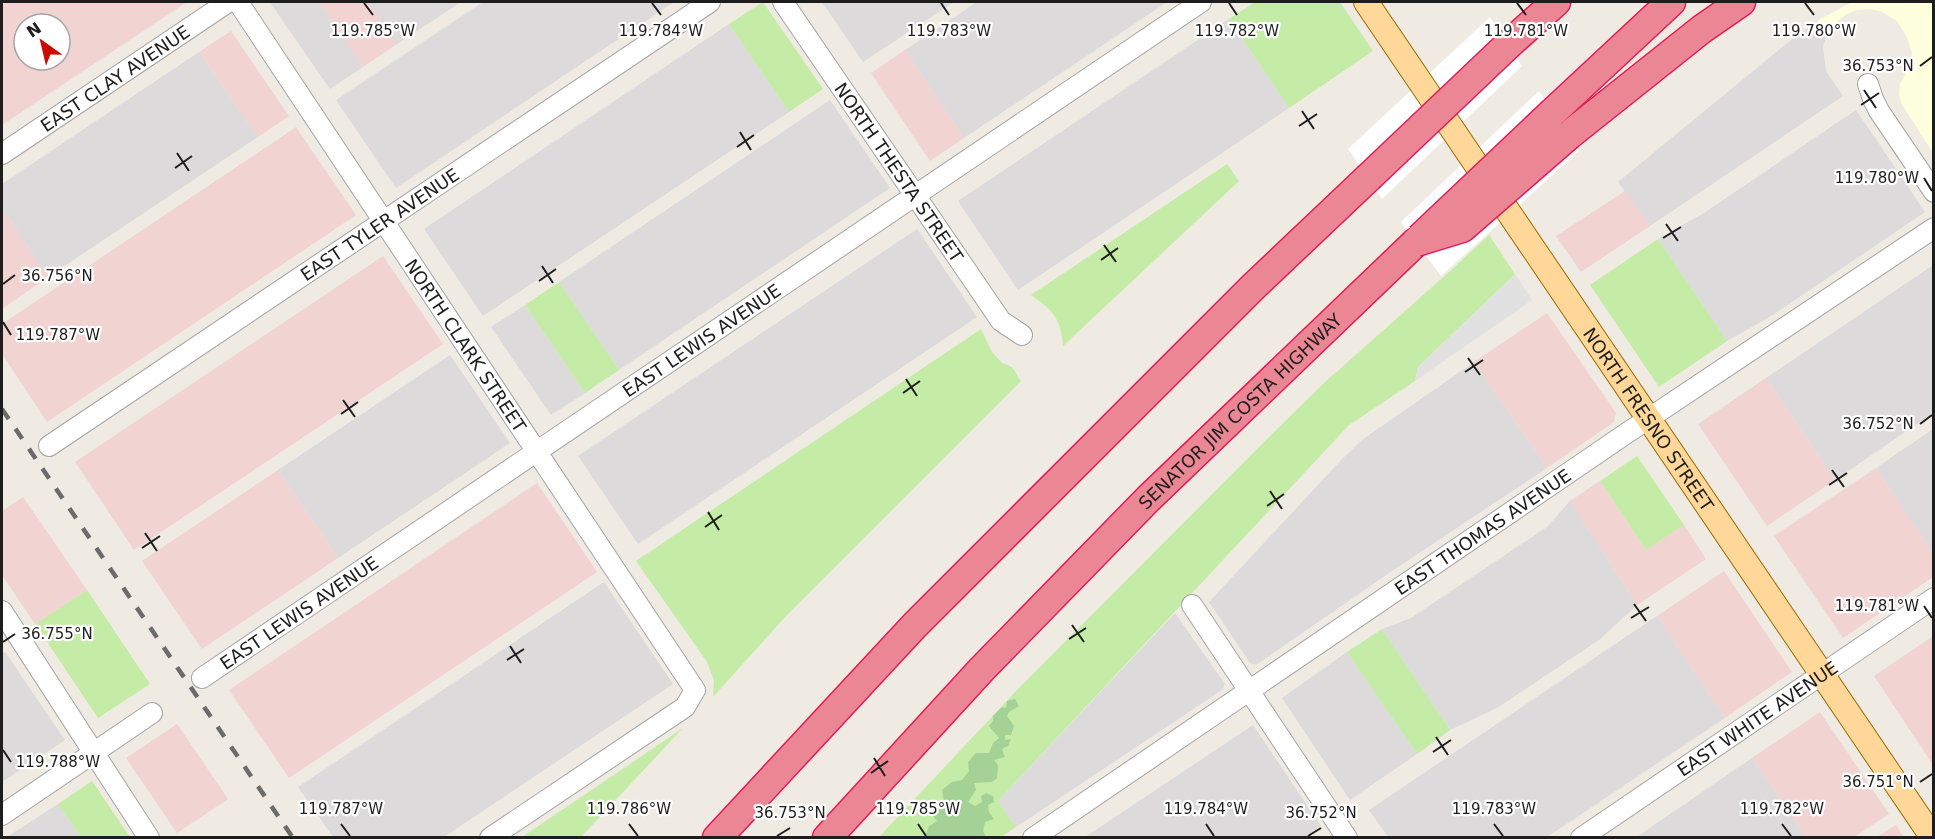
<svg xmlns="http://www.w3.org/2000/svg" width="1935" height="839" font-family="'DejaVu Sans',sans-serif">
	<rect width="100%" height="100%" fill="#efebe3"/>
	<!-- residential -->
	<g fill="#dcdada">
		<polygon points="275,2 319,2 363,67 330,89 271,4"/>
		<polygon points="368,2 461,2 397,44"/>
		<polygon points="483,2 674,2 396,188 336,100"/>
		<polygon points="822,2 954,2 863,62"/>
		<polygon points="977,2 1167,2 964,138 905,50"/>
		<polygon points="1229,19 1289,108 1018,290 958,201"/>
		<polygon points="1817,21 1827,35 1823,46 1826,71 1843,96 1650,226 1618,182 1786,44"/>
		<polygon points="729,24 789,112 483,316 424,229"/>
		<polygon points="199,52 258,137 48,277 2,208 2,184"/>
		<polygon points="830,100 890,188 619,370 559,282"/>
		<polygon points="1856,110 1925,212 1773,315 1727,341 1658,239 1704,213"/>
		<polygon points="917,229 977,317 638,544 578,456"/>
		<polygon points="1933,265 1933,413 1835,480 1766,378"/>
		<polygon points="525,305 585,393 551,415 491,327"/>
		<polygon points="450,355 510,443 338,558 278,470"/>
		<polygon points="1474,362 1547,468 1392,571 1256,665 1250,663 1209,602 1343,458 1362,440"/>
		<polygon points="1933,429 1933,553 1876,468"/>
		<polygon points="1570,501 1637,605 1599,640 1497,708 1450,730 1382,629 1411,618 1547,527"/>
		<polygon points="604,582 673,684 444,837 333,837 298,787"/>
		<polygon points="1175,613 1225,684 1222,690 1016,827 998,801"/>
		<polygon points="1657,616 1725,718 1547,837 1388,837 1369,810"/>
		<polygon points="5,652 65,740 2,782 2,654"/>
		<polygon points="1347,652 1417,754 1350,800 1282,698"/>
		<polygon points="1253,725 1321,826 1305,837 1085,837"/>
		<polygon points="1752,758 1806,837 1635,838"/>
		<polygon points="58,804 81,837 7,837"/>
	</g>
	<!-- commercial -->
	<g fill="#f1d3d1" fill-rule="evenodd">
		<path d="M2,2H187L2,125ZM24,24H60V60H24Z"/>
		<polygon points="319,2 368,2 397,44 363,67"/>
		<polygon points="231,31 289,116 258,137 199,52"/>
		<polygon points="905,50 964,138 930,161 871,73"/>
		<polygon points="296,127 356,215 47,422 2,354 2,324"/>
		<polygon points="1625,191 1650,226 1581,272 1556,236"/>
		<polygon points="2,208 48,277 2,309"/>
		<polygon points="383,256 443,344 134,550 75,462"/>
		<polygon points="1547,313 1616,413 1614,422 1547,468 1474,362"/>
		<polygon points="1766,378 1835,480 1767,526 1698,424"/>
		<polygon points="1876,468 1933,553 1933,577 1843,638 1774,536"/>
		<polygon points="278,470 338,558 202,649 142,561"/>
		<polygon points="1600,481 1646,550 1684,525 1706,559 1637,605 1570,501"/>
		<polygon points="537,483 597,572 289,778 229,690"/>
		<polygon points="23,497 87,590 35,624 2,575 2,511"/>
		<polygon points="1724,571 1792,672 1725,718 1657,616"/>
		<polygon points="1933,636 1933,765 1874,676"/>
		<polygon points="1820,712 1889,814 1854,837 1806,837 1752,758"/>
		<polygon points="177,724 228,799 177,833 126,758"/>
		<polygon points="1896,825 1904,837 1877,837"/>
	</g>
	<!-- education -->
	<polygon fill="#feffdc" points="1852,2 1933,2 1933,153 1901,103 1899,94 1900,84 1909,68 1912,53 1907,37 1897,21 1882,12 1871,9 1857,10 1845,15 1834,24 1827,35 1817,21"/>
	<!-- grass -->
	<g fill="#c5eca6">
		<polygon points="763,2 823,89 789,112 729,24"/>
		<polygon points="1255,2 1340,2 1373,51 1289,108 1229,19"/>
		<path d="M1227,164L1239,181L1063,346C1061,319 1053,310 1031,295Z"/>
		<polygon points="1489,235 1515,274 1418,367 1415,381 1349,425 998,801 1016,827 1001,837 878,838 1016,691 1272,434 1324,383 1449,272"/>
		<polygon points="1658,239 1727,341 1659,387 1590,285"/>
		<polygon points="559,282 619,370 585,393 525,305"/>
		<polygon points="981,329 992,352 1002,363 1012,367 1021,381 786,616 713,697 714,680 707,662 636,561"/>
		<polygon points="1637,456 1684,525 1646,550 1600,481"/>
		<polygon points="87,590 150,684 98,718 35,624"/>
		<polygon points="1382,629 1450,730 1417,754 1347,652"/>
		<polygon points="683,728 581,837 522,837"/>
		<polygon points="92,781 130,837 81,837 58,804"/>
	</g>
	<!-- forest -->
	<polygon fill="#a4d195" points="1015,699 1019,706 1009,712 1007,716 1014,726 1011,735 1005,735 1005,740 1011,739 1008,746 1002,749 1005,757 994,760 998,765 997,778 992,782 974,783 976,790 968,802 975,806 982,802 981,796 986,793 993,796 994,802 988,805 989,812 994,819 985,822 983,831 986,837 925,837 929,826 937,821 932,815 937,803 944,801 942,790 952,782 962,780 969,771 968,762 976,753 989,753 993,743 999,738 989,726 993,721 993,716 1002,707 1006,708 1007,701"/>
	<!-- parking -->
	<polygon fill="#e1e1e1" points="1515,274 1532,300 1415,381 1418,367"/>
	<!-- pier -->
	<g fill="#fff">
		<polygon points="1490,17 1522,66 1382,199 1348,149"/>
		<polygon points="1539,91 1579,151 1441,276 1401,222"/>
	</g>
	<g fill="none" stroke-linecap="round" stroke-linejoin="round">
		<!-- minor casing -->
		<g stroke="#a4a4a4" stroke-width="22">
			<g id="minor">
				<path id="s1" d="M238,2L695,690L685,707L490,838"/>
				<path id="s2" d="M783,2L1001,321L1022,335"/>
				<polyline points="1868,84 1873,99 1879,111 1934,192"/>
				<path id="s3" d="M2,154L228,2"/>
				<path id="s4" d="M49,446L710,2"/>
				<polyline points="1192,605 1347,838"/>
				<polyline points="2,611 149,838"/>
				<path id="s5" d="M202,678L1201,2"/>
				<polyline points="2,815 152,713"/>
				<path id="s6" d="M1033,838L1624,435L1934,228"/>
				<path id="s7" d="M1581,838L1934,598"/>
			</g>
		</g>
		<!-- major casing -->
		<g stroke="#976b00" stroke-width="26">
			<g id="major">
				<path id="s8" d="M1366,2L1933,838"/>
			</g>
		</g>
		<!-- highway casing -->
		<g stroke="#e21b57" stroke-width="31">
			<g id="highway">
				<polyline points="1509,44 1556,2"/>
				<polyline points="1553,112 1671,2"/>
				<polyline points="1569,135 1702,29 1741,2"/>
				<polyline points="717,838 915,625 1253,287 1368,178"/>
				<path id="s9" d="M827,838L982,669L1148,499L1416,242"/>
			</g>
		</g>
		<!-- minor -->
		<use href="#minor" stroke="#fff" stroke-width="20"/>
		<!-- major -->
		<use href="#major" stroke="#ffd798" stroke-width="24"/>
		<!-- highway -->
		<use href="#highway" stroke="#eb8695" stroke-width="28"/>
		<!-- rail -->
		<polyline stroke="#6b6b6b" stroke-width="4.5" stroke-dasharray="12 12" stroke-linecap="butt" points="2,409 293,838"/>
		<!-- highway-bridge casing -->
		<g stroke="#e21b57" stroke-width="31" stroke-linecap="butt">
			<g id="highway-bridge">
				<polyline points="1368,178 1509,44"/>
				<polyline points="1420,238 1553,112"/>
				<polyline points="1416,242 1462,228 1569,135"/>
			</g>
		</g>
		<!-- highway-bridge -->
		<use href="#highway-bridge" stroke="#eb8695" stroke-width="28"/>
	</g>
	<!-- ticks -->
	<path fill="none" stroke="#1d1d1d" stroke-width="2" d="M364,3L373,15M652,3L661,15M941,3L949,15M1229,3L1237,15M1517,3L1526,15M1805,3L1814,15M1920,66L1932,57M1864,90L1876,108M1861,105L1879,93M1302,111L1314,129M1299,126L1317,114M740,132L751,150M737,147L754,135M177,153L189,171M175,168L192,156M1924,178L1932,191M1666,224L1678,241M1663,238L1681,227M1104,245L1116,262M1101,260L1118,248M542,266L553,283M539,281L556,269M3,284L15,275M3,322L11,335M1468,358L1480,375M1465,372L1483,360M906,379L917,396M903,393L920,381M343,400L355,417M341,414L358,402M1920,424L1932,415M1832,470L1844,487M1829,485L1847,473M1270,491L1282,509M1267,506L1284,494M708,512L719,530M705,527L722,515M145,533L157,551M142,548L160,536M1634,604L1646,621M1924,606L1932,618M1631,618L1649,607M1072,625L1084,642M1069,639L1086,628M3,642L15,634M510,646L521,663M507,660L524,649M1436,737L1448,755M3,750L11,762M1433,752L1451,740M874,758L885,776M871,773L888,761M1920,782L1932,774M341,824L350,836M629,824L638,836M918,824L926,836M1206,824L1214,836M1494,824L1503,836M1782,824L1791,836M777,836L790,828M1308,836L1321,828"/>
	<g text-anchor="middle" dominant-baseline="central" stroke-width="4.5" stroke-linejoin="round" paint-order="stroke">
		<!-- street labels -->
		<g font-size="18" fill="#1d1d1d" stroke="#fff">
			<text stroke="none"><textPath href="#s3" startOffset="136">EAST CLAY AVENUE</textPath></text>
			<text stroke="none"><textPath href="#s2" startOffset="206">NORTH THESTA STREET</textPath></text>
			<text stroke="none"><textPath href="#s4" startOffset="398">EAST TYLER AVENUE</textPath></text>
			<text stroke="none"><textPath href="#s5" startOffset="603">EAST LEWIS AVENUE</textPath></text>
			<text stroke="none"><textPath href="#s1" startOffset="412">NORTH CLARK STREET</textPath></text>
			<text stroke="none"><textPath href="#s9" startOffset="594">SENATOR JIM COSTA HIGHWAY</textPath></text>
			<text stroke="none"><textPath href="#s8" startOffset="504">NORTH FRESNO STREET</textPath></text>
			<text stroke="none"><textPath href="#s6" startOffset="544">EAST THOMAS AVENUE</textPath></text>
			<text stroke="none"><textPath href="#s5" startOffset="117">EAST LEWIS AVENUE</textPath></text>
			<text stroke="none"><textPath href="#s7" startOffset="213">EAST WHITE AVENUE</textPath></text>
		</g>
	</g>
	<g font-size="15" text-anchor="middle" fill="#1d1d1d" stroke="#fff" stroke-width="4.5" stroke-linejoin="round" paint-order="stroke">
		<text x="373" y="36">119.785°W</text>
		<text x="661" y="36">119.784°W</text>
		<text x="949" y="36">119.783°W</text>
		<text x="1237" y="36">119.782°W</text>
		<text x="1526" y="36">119.781°W</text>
		<text x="1814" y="36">119.780°W</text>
		<text x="1878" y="71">36.753°N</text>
		<text x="1877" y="183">119.780°W</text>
		<text x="57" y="281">36.756°N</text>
		<text x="58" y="340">119.787°W</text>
		<text x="1878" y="429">36.752°N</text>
		<text x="1877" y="611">119.781°W</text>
		<text x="57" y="639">36.755°N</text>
		<text x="58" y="767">119.788°W</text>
		<text x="1878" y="787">36.751°N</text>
		<text x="341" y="814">119.787°W</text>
		<text x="629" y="814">119.786°W</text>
		<text x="918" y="814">119.785°W</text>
		<text x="1206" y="814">119.784°W</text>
		<text x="1494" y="814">119.783°W</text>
		<text x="1782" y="814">119.782°W</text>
		<text x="790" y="818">36.753°N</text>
		<text x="1321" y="818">36.752°N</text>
	</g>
	<!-- border -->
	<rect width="1935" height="839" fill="none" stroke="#1d1d1d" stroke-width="6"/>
	<!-- north arrow -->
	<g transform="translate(42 42) rotate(326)"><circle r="28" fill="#ffffff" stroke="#a5a5a5" stroke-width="1.5"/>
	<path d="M0-4.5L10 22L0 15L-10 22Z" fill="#cb0900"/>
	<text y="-9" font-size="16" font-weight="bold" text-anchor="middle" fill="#1d1d1d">N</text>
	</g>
</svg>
